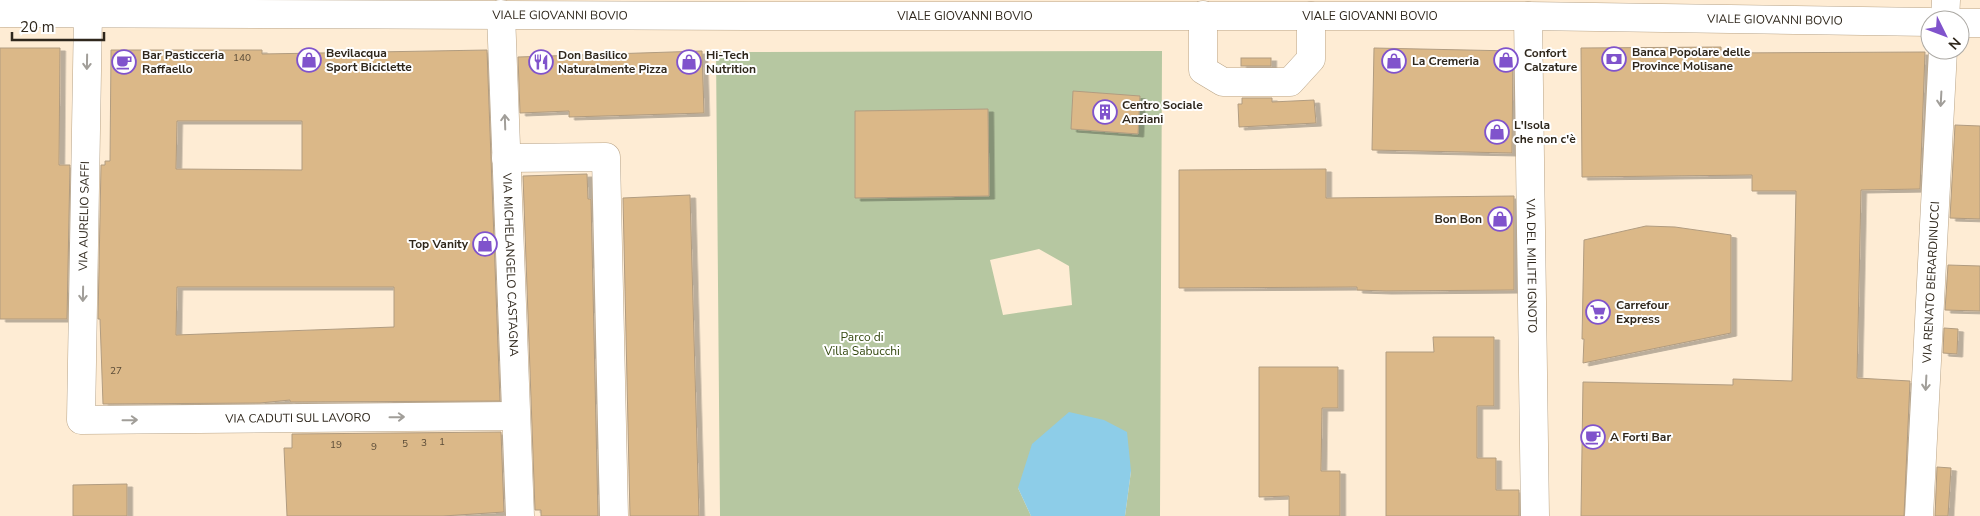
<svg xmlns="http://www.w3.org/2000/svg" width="1980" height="516" font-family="'Nunito Sans',sans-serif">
	<defs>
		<filter id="shadow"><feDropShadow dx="5.5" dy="3" stdDeviation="0" flood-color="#0004"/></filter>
	</defs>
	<rect width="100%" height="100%" fill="#feecd4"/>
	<!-- green -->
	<path fill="#b6c7a1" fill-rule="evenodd" d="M1162,51L1160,516H1125L1131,471L1018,488L1031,516H720L716,52ZM1039,249L1069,266L1072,305L1003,315L990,260Z"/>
	<!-- water -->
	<polygon fill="#8dcde8" points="1069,412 1104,420 1127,432 1131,471 1125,516 1031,516 1018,488 1032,444"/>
	<!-- building -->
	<g fill="#dbb888" stroke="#b19c80" fill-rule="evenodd" filter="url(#shadow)">
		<polygon points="1721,47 1721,53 1925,52 1920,189 1861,190 1857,378 1910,381 1904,516 1581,516 1583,382 1733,385 1733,379 1792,381 1796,191 1752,191 1752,175 1582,177 1581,48"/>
		<polygon points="0,48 60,48 59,165 70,165 67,319 0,319"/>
		<polygon points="1374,48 1513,51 1512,153 1372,150"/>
		<path d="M111,50H262V54L487,50L500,401L290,402V400L260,403L103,404L100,319H98L101,165H105V161H110ZM177,121H302V170L176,169ZM177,287H394V327L176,335Z"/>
		<polygon points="702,51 704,113 569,117 569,111 520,113 518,57"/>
		<rect x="1241" y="58" width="30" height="8"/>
		<polygon points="1073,91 1140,96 1138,134 1071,129"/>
		<polygon points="1242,98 1272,98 1272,102 1314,100 1316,123 1239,127 1238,104 1242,104"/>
		<polygon points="988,109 989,196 855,198 855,111"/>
		<polygon points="1955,125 1980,126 1980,219 1950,218"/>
		<polygon points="1326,169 1326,198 1514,196 1514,290 1386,291 1357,290 1357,287 1179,288 1179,170"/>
		<polygon points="587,174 588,199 591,199 598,516 541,516 541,510 535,510 523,176"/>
		<polygon points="690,195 699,516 630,516 623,198"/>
		<polygon points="1646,226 1675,227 1731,235 1731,333 1583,363 1584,339 1582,339 1584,240"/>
		<polygon points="1948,265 1980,266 1980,311 1945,310"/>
		<polygon points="1944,328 1958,329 1957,354 1943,353"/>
		<polygon points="1433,337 1494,337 1494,406 1477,406 1477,458 1496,458 1496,490 1519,490 1519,516 1386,516 1386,352 1434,352"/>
		<polygon points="1259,367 1338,367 1338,408 1322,408 1321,471 1340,471 1340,516 1289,516 1289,496 1259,497"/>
		<polygon points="501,432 504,512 443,516 287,516 284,448 292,448 292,434"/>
		<polygon points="1937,467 1951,468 1948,516 1935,516"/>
		<polygon points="127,484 127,516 73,516 73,485"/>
	</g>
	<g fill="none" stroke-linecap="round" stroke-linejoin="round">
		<!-- minor casing -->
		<g stroke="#b9a487" stroke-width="29">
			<g id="minor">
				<path id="s1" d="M88,13L81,420L515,416"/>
				<path id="s2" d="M501,14L520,516"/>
				<polyline points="1203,15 1203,70 1223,82 1290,82 1311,59 1311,16"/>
				<path id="s3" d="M1528,16L1535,516"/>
				<polyline points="1945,20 1946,0"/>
				<polyline points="506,158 606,157 614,516"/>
				<path id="s4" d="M1919,516L1943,50"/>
			</g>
		</g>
		<!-- major casing -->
		<g stroke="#b9a487" stroke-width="29">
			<g id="major">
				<path id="s5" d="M0,13L748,16H1528L1930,22"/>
				<polyline points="1960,23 1980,23"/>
			</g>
		</g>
		<!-- minor -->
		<use href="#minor" stroke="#fff" stroke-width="28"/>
		<!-- major -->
		<use href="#major" stroke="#fff" stroke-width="28"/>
	</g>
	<!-- one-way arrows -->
	<defs><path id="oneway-shaft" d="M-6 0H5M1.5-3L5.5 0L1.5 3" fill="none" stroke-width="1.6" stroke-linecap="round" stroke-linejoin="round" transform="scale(1.25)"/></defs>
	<g stroke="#a19e99">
		<use href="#oneway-shaft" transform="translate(87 62) rotate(91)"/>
		<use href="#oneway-shaft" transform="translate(1941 99) rotate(93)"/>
		<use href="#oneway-shaft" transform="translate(505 122) rotate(-92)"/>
		<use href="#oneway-shaft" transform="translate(83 294) rotate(91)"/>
		<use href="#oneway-shaft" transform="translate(1926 383) rotate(93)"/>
		<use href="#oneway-shaft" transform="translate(397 417) rotate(-1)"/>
		<use href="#oneway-shaft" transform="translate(130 420) rotate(-1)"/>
	</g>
	<!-- icons -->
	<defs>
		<g id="bank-ring" transform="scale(1.25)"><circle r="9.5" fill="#fff" stroke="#8053cc" stroke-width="1.5"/><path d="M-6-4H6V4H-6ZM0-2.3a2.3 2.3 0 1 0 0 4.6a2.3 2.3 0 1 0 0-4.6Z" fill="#8053cc"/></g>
		<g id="shop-ring" transform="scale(1.25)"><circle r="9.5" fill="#fff" stroke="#8053cc" stroke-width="1.5"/><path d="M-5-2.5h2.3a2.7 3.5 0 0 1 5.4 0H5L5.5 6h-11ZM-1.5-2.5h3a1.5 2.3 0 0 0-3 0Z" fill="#8053cc"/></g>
		<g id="cafe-ring" transform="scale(1.25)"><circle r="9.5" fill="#fff" stroke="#8053cc" stroke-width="1.5"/><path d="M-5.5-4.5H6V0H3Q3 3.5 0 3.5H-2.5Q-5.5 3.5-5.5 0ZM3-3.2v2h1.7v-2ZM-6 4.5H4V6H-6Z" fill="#8053cc"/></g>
		<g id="restaurant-ring" transform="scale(1.25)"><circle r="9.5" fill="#fff" stroke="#8053cc" stroke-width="1.5"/><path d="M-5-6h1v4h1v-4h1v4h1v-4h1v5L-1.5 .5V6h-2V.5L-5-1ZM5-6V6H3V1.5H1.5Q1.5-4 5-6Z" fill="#8053cc"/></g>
		<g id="building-ring" transform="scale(1.25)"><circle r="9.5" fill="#fff" stroke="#8053cc" stroke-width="1.5"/><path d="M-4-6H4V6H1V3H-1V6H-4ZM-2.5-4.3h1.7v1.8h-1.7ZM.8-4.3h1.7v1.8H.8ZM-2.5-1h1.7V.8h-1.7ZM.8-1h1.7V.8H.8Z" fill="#8053cc"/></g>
		<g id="supermarket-ring" transform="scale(1.25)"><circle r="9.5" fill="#fff" stroke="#8053cc" stroke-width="1.5"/><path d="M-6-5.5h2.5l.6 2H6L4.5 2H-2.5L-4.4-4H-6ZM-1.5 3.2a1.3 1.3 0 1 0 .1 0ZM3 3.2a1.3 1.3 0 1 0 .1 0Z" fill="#8053cc"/></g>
	</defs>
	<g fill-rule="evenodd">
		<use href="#bank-ring" x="1614" y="59"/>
		<use href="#shop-ring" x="309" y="60"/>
		<use href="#shop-ring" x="1506" y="60"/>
		<use href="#shop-ring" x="1394" y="61"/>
		<use href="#cafe-ring" x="124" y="62"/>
		<use href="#restaurant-ring" x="541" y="62"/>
		<use href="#shop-ring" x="689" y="62"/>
		<use href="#building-ring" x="1105" y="112"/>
		<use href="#shop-ring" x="1497" y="132"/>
		<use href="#shop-ring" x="1500" y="219"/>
		<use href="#shop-ring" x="485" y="244"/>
		<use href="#supermarket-ring" x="1598" y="312"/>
		<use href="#cafe-ring" x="1593" y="437"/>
	</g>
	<g text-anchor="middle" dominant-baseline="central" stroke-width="4" stroke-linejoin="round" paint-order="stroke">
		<!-- number labels -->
		<g font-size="10" fill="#5a4b37">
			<text x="242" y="58">140</text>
			<text x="116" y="371">27</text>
			<text x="442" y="442">1</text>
			<text x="424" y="443">3</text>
			<text x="405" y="444">5</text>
			<text x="336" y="445">19</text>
			<text x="374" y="447">9</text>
		</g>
		<!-- street labels -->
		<g font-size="12" fill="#2f271c" stroke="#fff">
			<text stroke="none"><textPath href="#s5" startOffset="560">VIALE GIOVANNI BOVIO</textPath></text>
			<text stroke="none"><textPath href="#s5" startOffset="965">VIALE GIOVANNI BOVIO</textPath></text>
			<text stroke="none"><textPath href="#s5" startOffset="1370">VIALE GIOVANNI BOVIO</textPath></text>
			<text stroke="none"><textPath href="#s5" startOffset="1775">VIALE GIOVANNI BOVIO</textPath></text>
			<text transform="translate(84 216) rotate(-89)">VIA AURELIO SAFFI</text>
			<text stroke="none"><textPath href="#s2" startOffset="251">VIA MICHELANGELO CASTAGNA</textPath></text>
			<text stroke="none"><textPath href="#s3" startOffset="250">VIA DEL MILITE IGNOTO</textPath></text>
			<text stroke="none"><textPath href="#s4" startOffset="234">VIA RENATO BERARDINUCCI</textPath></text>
			<text stroke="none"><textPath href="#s1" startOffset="624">VIA CADUTI SUL LAVORO</textPath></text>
		</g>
		<!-- poi labels -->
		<g font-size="12" font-weight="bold" fill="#2f271c" stroke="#fff" text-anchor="start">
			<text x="1632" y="52">Banca Popolare delle<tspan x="1632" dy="14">Province Molisane</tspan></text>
			<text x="326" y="53">Bevilacqua<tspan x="326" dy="14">Sport Biciclette</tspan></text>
			<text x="1524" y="53">Confort<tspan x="1524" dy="14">Calzature</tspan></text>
			<text x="142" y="55">Bar Pasticceria<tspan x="142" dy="14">Raffaello</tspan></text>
			<text x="558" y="55">Don Basilico<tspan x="558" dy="14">Naturalmente Pizza</tspan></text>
			<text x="706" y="55">Hi-Tech<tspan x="706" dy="14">Nutrition</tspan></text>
			<text x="1412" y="61">La Cremeria</text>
			<text x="1122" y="105">Centro Sociale<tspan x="1122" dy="14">Anziani</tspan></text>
			<text x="1514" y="125">L'Isola<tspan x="1514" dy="14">che non c'è</tspan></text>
			<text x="1482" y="219" text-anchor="end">Bon Bon</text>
			<text x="468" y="244" text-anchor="end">Top Vanity</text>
			<text x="1616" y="305">Carrefour<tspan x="1616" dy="14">Express</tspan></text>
			<text x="1610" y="437">A Forti Bar</text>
		</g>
		<!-- park labels -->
		<g font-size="12" fill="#354910" stroke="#fff">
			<text x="862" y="337">Parco di<tspan x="862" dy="14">Villa Sabucchi</tspan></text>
		</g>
	</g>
	<!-- north arrow -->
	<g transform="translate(1945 35) rotate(132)"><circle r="24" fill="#ffffff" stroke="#aca9a4"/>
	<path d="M0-4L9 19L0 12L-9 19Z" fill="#8053cc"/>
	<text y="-8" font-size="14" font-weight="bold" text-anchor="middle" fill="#2f271c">N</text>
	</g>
	<!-- scale -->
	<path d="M12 32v8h92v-8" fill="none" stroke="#2f271c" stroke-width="2.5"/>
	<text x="20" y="32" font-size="15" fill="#2f271c" stroke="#ffffff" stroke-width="4" paint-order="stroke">20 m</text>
</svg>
